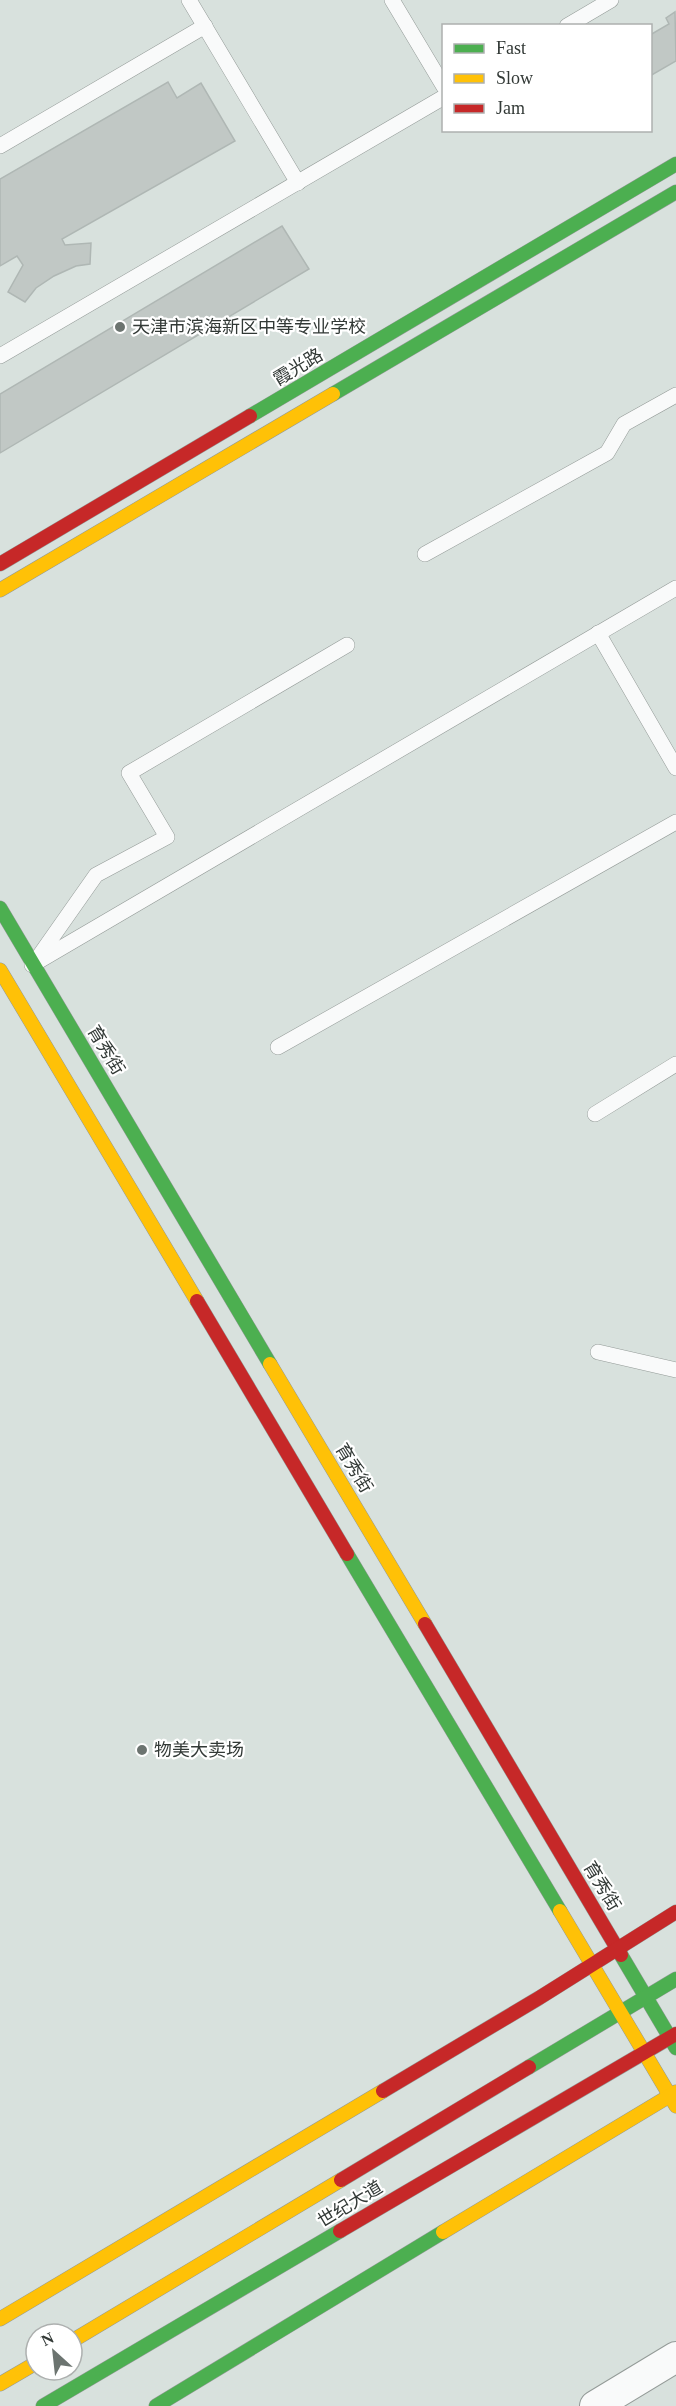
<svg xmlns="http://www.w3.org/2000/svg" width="676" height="2406" font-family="'Times New Roman','Noto Sans SC',serif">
	<rect width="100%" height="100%" fill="#d8e1dd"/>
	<!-- building -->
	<g fill="#c1c8c5" stroke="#afb7b4" stroke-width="1.5">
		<polygon points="675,12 676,61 650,76 650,35 669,24 666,18"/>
		<polygon points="168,82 177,98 201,83 235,141 62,239 65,245 91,243 90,264 76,266 54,276 36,288 25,302 8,292 23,265 17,256 0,266 0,179"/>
		<polygon points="282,226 309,269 0,453 0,394"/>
	</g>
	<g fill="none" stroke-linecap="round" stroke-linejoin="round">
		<!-- lane casing -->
		<g stroke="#949b98" stroke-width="16">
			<g id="lane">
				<polyline points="189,0 298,183"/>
				<polyline points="392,0 444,87"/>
				<polyline points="567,26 611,0"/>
				<polyline points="0,146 205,26"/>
				<polyline points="0,356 444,97"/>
				<polyline points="425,554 607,453 624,424 676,395"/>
				<polyline points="598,633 676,768"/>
				<polyline points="37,959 96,875 167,837 129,773 347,645"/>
				<polyline points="32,965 676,588"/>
				<polyline points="278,1047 676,822"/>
				<polyline points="595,1114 676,1064"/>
				<polyline points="598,1352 676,1370"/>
			</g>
		</g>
		<!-- street casing -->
		<g stroke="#949b98" stroke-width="32">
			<polyline id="street" points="595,2406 676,2357"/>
		</g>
		<!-- fast casing -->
		<g stroke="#949b98" stroke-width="15">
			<g id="fast">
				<polyline points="333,394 676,192"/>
				<polyline points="250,416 676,164"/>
				<polyline points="0,908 270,1364"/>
				<polyline points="347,1554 560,1911"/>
				<polyline points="621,1955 676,2048"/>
				<polyline points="529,2067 676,1979"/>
				<polyline points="43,2406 340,2231"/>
				<polyline points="156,2406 443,2232"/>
			</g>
		</g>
		<!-- slow casing -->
		<g stroke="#949b98" stroke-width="15">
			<g id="slow">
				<polyline points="0,590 333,394"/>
				<polyline points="0,970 197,1301"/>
				<polyline points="270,1364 425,1624"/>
				<polyline points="560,1911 676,2106"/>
				<polyline points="443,2232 676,2092"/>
				<polyline points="0,2319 383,2091"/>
				<polyline points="72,2341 341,2180"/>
				<polyline points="0,2384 36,2363"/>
			</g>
		</g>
		<!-- jam casing -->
		<g stroke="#949b98" stroke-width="15">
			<g id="jam">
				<polyline points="0,564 250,416"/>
				<polyline points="197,1301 347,1554"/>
				<polyline points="425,1624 621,1955"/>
				<polyline points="383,2091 539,1998 676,1912"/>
				<polyline points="341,2180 529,2067"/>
				<polyline points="340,2231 676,2034"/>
			</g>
		</g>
		<!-- lane -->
		<use href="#lane" stroke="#f9fafa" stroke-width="15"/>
		<!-- street -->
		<use href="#street" stroke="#f9fafa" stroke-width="30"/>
		<!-- fast -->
		<use href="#fast" stroke="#4caf50" stroke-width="14"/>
		<!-- slow -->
		<use href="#slow" stroke="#ffc107" stroke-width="14"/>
		<!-- jam -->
		<use href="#jam" stroke="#c62828" stroke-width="14"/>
	</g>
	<!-- markers -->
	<g fill="#6c7470" stroke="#fff" stroke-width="2">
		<circle cx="120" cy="327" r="6"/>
		<circle cx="142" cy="1750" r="6"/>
	</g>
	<g text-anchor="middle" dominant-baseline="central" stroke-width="4.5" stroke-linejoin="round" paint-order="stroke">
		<!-- poi labels -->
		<g font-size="18" fill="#323936" stroke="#fff" text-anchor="start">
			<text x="132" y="327">天津市滨海新区中等专业学校</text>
			<text x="154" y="1750">物美大卖场</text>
		</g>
		<!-- street labels -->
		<g font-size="18" fill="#323936" stroke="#fff">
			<text transform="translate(298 367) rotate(-31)">霞光路</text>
			<text transform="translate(106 1050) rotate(59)">育秀街</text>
			<text transform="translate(354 1468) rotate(59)">育秀街</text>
			<text transform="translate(602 1886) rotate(59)">育秀街</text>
			<text transform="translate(350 2204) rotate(-31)">世纪大道</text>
		</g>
	</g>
	<!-- legend -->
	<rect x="442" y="24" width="210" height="108" fill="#ffffff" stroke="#adb0af" stroke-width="1.5"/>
	<rect x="454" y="44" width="30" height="9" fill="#4caf50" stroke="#adb0af" stroke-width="1.5"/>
	<text x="496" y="54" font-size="18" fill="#323936">Fast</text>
	<rect x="454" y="74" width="30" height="9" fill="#ffc107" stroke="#adb0af" stroke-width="1.5"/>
	<text x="496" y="84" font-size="18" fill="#323936">Slow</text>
	<rect x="454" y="104" width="30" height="9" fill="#c62828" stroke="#adb0af" stroke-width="1.5"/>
	<text x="496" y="114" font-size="18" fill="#323936">Jam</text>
	<!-- north arrow -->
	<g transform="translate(54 2352) rotate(333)"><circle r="28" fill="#ffffff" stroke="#adb0af" stroke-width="1.5"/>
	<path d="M0-4.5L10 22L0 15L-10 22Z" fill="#6c7470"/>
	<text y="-9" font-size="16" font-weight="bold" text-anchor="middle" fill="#323936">N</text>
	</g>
</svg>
